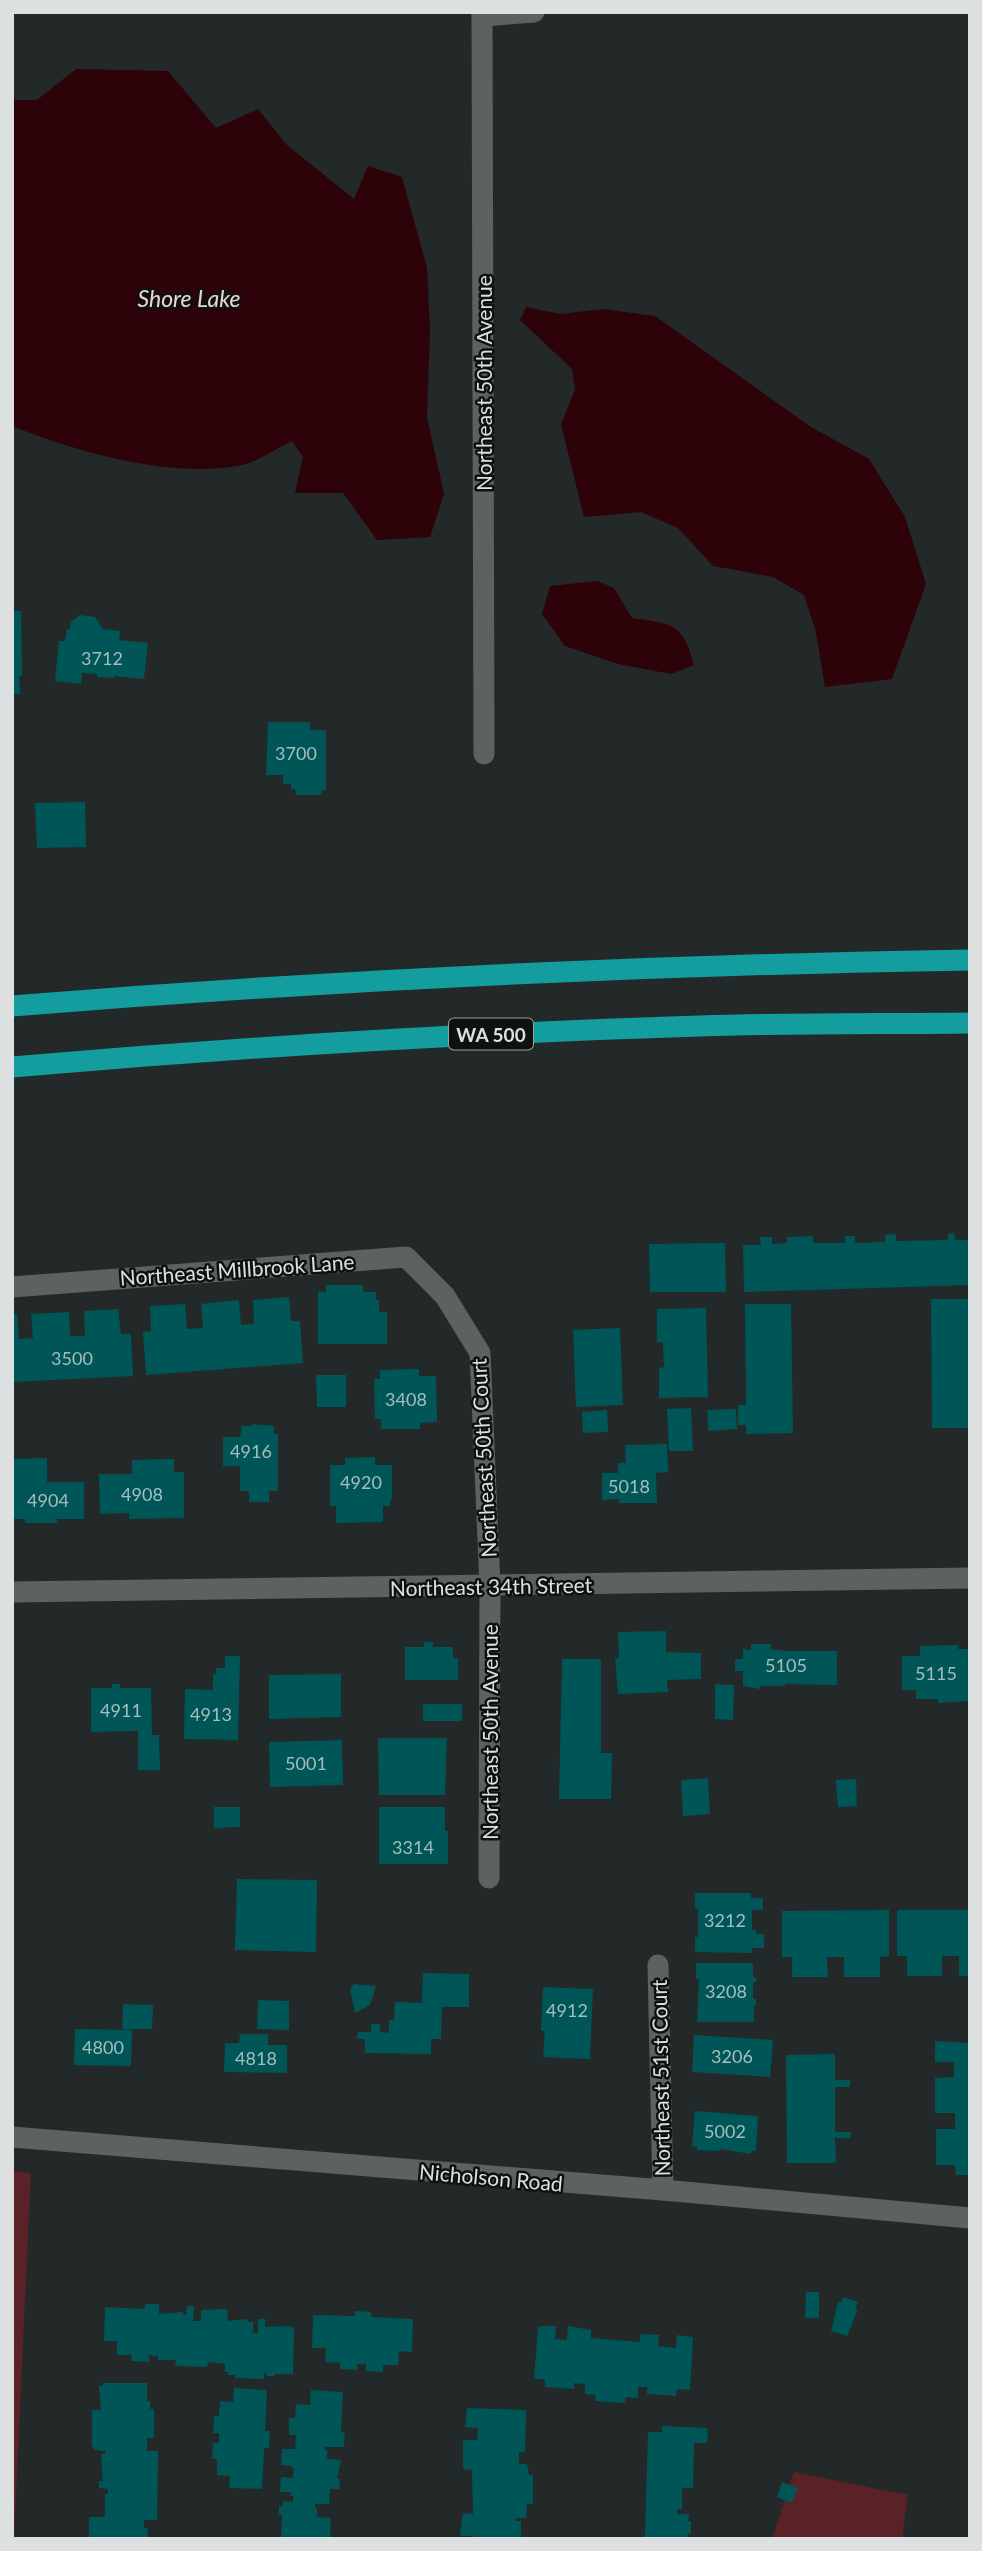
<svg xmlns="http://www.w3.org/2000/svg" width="982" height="2551" font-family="Lato,sans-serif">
	<rect width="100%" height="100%" fill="#232928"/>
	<!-- green -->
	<g fill="#5a2127">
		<polygon points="12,2171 31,2173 14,2539 12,2539"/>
		<polygon points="794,2472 908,2495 902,2539 772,2539"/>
	</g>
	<!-- water -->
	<g fill="#2d0209">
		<path d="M76,69L168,71L216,128L258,109L287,145L354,199L368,166L402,177L427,268L430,330L427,417L444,494L430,537L377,540L343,493H295L303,457L292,441C275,449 256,463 238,466C168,478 77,452 12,426V100H37Z"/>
		<polygon points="526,307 561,314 603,309 655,316 811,427 869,459 905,517 926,584 892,679 825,687 816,632 804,595 773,577 713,566 678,528 641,512 584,517 561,424 575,390 572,369 520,320"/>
		<path d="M597,581L614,588L632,618C673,624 683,623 694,665L671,674L618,664L565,646L542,614L550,586Z"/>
	</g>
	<!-- building -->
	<g fill="#005556">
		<polygon points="12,611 21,611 22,676 19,676 20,694 12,694"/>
		<polygon points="80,615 95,617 103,629 120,631 119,640 148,643 144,679 114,676 114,678 97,677 97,674 82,673 81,684 55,681 59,641 65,641 67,629 70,629 71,622"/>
		<polygon points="268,722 310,722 310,730 326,730 326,790 323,790 320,795 296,795 295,789 291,789 291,784 283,784 283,775 266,775"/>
		<polygon points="85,802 86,847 37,848 35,803"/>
		<polygon points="954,1233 955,1240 970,1240 970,1285 744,1292 743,1245 761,1245 760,1237 772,1237 772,1244 787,1243 787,1237 813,1236 813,1243 845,1243 845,1236 855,1236 855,1243 885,1242 885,1235 896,1234 896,1241 948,1240 948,1234"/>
		<polygon points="725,1243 726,1292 650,1292 649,1244"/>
		<polygon points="326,1285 363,1285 363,1292 376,1292 376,1300 379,1300 379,1312 387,1312 387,1344 318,1344 318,1292 326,1292"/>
		<polygon points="289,1297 291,1321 300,1321 303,1363 146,1375 143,1332 151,1331 150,1306 185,1304 187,1329 203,1328 201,1304 239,1300 241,1325 254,1324 253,1300"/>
		<polygon points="931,1299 970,1299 970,1428 932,1428"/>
		<polygon points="745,1304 791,1304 793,1433 746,1434 746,1425 738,1425 738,1405 746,1405"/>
		<polygon points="706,1308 708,1397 659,1398 659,1368 664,1367 663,1342 657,1343 657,1309"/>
		<polygon points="118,1309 121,1334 131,1334 133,1376 12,1382 12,1315 17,1314 19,1339 33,1338 31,1314 69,1312 70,1336 85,1336 84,1311"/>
		<polygon points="620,1328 623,1405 576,1407 573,1330"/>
		<polygon points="419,1369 419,1376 436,1376 437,1422 420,1423 420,1429 381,1429 381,1419 375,1419 374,1379 380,1379 380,1370"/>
		<polygon points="316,1375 346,1375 346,1407 317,1407"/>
		<polygon points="691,1408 693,1451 669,1451 667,1409"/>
		<polygon points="736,1409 737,1429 708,1431 707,1410"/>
		<polygon points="607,1410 608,1432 583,1433 582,1412"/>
		<polygon points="252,1424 274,1426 274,1434 278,1434 278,1491 269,1491 269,1502 249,1502 249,1491 240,1491 240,1466 223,1466 223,1437 240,1437 242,1426 252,1426"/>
		<polygon points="667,1444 668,1472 656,1473 657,1503 619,1503 619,1499 602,1500 602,1473 618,1473 618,1463 626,1463 625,1445"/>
		<polygon points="375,1457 375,1465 392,1465 392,1500 390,1500 390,1506 383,1506 383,1522 336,1523 336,1506 330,1506 330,1465 345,1465 345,1458"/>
		<polygon points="47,1458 47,1482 84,1482 84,1519 57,1519 57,1523 25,1523 25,1519 12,1519 12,1459"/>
		<polygon points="174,1459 174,1472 184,1472 184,1518 129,1519 129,1513 100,1514 99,1474 132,1474 132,1460"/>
		<polygon points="666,1631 666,1652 701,1653 701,1679 667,1680 668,1692 618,1694 615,1658 619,1658 618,1632"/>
		<polygon points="424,1642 433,1642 433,1647 453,1647 453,1658 458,1658 458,1680 405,1680 405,1647 424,1647"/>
		<polygon points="751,1644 771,1644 771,1649 785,1651 837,1651 837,1685 785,1684 785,1686 760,1686 760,1689 743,1686 743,1671 735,1671 735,1659 743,1659 743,1649 751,1650"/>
		<polygon points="958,1645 958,1649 970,1649 970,1701 938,1703 938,1699 916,1699 916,1690 902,1690 902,1656 920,1656 920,1646"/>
		<polygon points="225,1656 240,1656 238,1740 184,1739 185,1689 213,1690 213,1674 216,1674 216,1668 225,1668"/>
		<polygon points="562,1659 601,1659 601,1753 612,1753 611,1799 559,1799"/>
		<polygon points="341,1674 341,1717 269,1719 269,1675"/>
		<polygon points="112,1684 120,1684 120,1688 151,1688 152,1735 159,1735 160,1770 138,1770 138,1731 91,1732 91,1688 112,1688"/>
		<polygon points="715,1684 734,1685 733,1720 715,1719"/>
		<rect x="423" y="1704" width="39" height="17"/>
		<polygon points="378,1738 447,1738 445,1795 379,1795"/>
		<polygon points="342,1740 343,1785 270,1787 269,1742"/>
		<polygon points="708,1778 710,1814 683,1816 681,1780"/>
		<polygon points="856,1779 857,1806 838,1807 836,1780"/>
		<polygon points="214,1807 240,1807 240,1827 214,1828"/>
		<polygon points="379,1807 445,1807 445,1831 448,1831 448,1864 379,1864"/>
		<polygon points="237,1879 317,1880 316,1952 235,1950"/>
		<polygon points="695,1893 751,1893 751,1898 763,1898 763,1910 752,1910 752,1930 756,1930 756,1934 764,1934 764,1948 752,1948 752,1953 695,1952 695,1937 698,1937 698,1909 695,1909"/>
		<polygon points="889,1910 889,1956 880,1957 880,1977 844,1977 844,1957 827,1957 828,1977 792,1977 792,1957 782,1957 782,1911"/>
		<polygon points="897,1910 970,1910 970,1976 959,1976 959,1956 942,1956 942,1976 907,1976 907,1956 897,1956"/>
		<polygon points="696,1963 753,1963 753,1977 756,1977 756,1982 753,1982 753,1999 756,1999 756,2006 754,2006 754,2022 697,2022 699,1979 696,1979"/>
		<polygon points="423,1973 469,1974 469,2007 442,2007 441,2039 431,2039 431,2054 365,2053 365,2039 357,2039 358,2032 371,2032 371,2024 380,2024 380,2032 389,2033 389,2020 394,2020 395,2002 422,2003"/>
		<polygon points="354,1984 376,1986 370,2005 355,2013 350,1989"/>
		<polygon points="543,1987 593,1989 590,2059 543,2057 545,2031 541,2031"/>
		<polygon points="258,2000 289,2001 289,2030 257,2029"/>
		<polygon points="123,2004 153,2005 152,2029 122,2029"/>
		<polygon points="75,2029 132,2030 131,2066 74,2065"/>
		<polygon points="240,2034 268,2034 268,2045 287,2045 287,2073 224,2072 225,2043 239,2043"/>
		<polygon points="694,2035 773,2040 770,2077 692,2072"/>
		<polygon points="935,2041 970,2043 970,2175 956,2175 955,2165 936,2165 936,2129 955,2129 955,2113 935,2113 935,2078 954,2077 954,2062 935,2062"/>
		<polygon points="835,2054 835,2080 850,2080 850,2087 835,2087 835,2132 851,2132 851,2138 835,2138 836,2163 787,2163 786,2055"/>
		<polygon points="695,2111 758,2116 756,2151 751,2151 751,2154 720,2149 719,2151 697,2150 697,2147 692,2146"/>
		<polygon points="806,2292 819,2292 819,2318 805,2318"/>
		<polygon points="843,2297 858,2302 855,2309 858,2309 847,2336 831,2331 838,2302 841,2302"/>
		<polygon points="145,2304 159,2304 159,2314 183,2312 183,2315 186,2315 187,2306 194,2306 193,2321 201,2321 201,2310 224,2309 228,2311 227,2321 248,2319 248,2322 253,2322 253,2333 258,2333 258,2319 265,2319 265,2327 289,2326 294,2328 293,2374 275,2374 275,2376 266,2376 266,2373 264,2373 264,2379 235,2378 235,2375 228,2375 228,2372 225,2372 225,2364 208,2362 207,2367 175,2366 176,2360 158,2360 158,2356 149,2355 149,2362 131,2361 132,2355 117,2355 117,2341 104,2341 105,2307 145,2309"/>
		<polygon points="355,2311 371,2312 371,2317 413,2319 412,2352 399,2351 398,2365 383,2365 383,2372 366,2371 366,2364 357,2364 357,2370 340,2369 340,2363 325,2362 326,2348 312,2348 313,2315 355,2316"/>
		<polygon points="544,2326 556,2326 555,2339 567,2340 568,2326 591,2330 591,2338 640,2342 640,2334 659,2335 658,2346 676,2348 677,2335 693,2337 690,2390 677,2389 676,2396 647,2394 647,2387 638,2387 638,2398 625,2397 625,2403 595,2401 596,2395 585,2394 585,2384 574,2383 574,2389 545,2387 545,2379 534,2379 538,2327"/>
		<polygon points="103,2383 147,2383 147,2401 150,2401 150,2409 154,2409 154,2438 147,2438 147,2451 158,2451 157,2520 144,2520 144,2528 148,2528 147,2539 89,2538 89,2517 105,2517 105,2494 108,2494 108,2489 99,2488 99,2481 103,2481 101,2454 105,2454 105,2451 94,2450 94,2447 92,2447 92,2410 101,2410 99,2386 103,2386"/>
		<polygon points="234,2388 267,2390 265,2431 270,2431 269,2448 264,2448 262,2489 229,2488 230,2476 217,2475 217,2459 212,2459 213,2443 219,2443 219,2433 213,2433 214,2416 219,2416 220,2401 233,2402"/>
		<polygon points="311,2390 343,2392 341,2432 345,2433 344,2447 325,2447 325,2450 328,2450 326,2459 341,2460 337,2479 340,2479 339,2489 330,2489 329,2504 315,2504 315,2508 317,2508 317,2517 331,2518 330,2539 281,2539 282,2515 279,2515 279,2506 283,2506 283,2501 293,2502 293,2496 290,2496 291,2492 280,2492 281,2477 293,2478 294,2468 291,2468 292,2466 281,2465 282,2449 295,2449 296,2435 289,2435 289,2418 295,2418 296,2404 310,2405"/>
		<polygon points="467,2408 526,2410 525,2452 519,2452 519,2464 527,2464 529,2475 533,2475 533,2504 527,2504 526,2518 516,2518 516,2521 521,2521 521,2539 473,2539 473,2536 460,2536 463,2513 473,2514 472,2470 463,2469 463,2440 477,2440 478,2428 465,2427"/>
		<polygon points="662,2426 707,2428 708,2432 707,2443 694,2443 693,2488 682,2488 682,2509 677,2509 677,2514 689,2514 688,2521 691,2521 691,2534 688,2534 688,2539 645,2537 648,2432 662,2432"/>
		<polygon points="782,2482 798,2488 792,2503 777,2497"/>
	</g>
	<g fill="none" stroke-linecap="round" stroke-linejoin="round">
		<!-- minor -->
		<g stroke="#5c6262" stroke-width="21">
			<polyline points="482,12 484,754"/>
			<polyline points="482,16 534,12"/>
			<polyline points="12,1287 406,1257 445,1296 480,1353 490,1586 489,1878"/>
			<polyline points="12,1592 970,1578"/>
			<polyline points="658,1965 663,2190"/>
			<polyline points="12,2137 663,2190 970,2218"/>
		</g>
		<!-- highway -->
		<g stroke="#149d9f" stroke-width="21">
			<path d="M12,1006C331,980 650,965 970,960"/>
			<path d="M12,1067C241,1047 470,1033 700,1026C790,1023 880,1024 970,1023"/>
		</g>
	</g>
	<g text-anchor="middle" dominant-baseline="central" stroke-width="5" stroke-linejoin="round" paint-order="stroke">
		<!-- number labels -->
		<g font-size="18" fill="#a6bdbe">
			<text x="102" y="658">3712</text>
			<text x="296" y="753">3700</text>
			<text x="72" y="1358">3500</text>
			<text x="406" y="1399">3408</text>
			<text x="251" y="1451">4916</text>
			<text x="361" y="1482">4920</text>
			<text x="629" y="1486">5018</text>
			<text x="142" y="1494">4908</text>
			<text x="48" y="1500">4904</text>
			<text x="786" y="1665">5105</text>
			<text x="936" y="1673">5115</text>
			<text x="121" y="1710">4911</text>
			<text x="211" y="1714">4913</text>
			<text x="306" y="1763">5001</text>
			<text x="413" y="1847">3314</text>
			<text x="725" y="1920">3212</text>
			<text x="726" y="1991">3208</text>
			<text x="567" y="2010">4912</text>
			<text x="103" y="2047">4800</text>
			<text x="732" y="2056">3206</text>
			<text x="256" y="2058">4818</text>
			<text x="725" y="2131">5002</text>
		</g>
		<!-- shield labels -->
		<rect fill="#0e1111" stroke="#9fa2a2" stroke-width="2" x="449" y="1018.5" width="84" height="31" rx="5"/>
		<g font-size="19" font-weight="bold" fill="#dde0e0">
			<text x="491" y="1034">WA 500</text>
		</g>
		<!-- street labels -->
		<g font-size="21" fill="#dde0e0" stroke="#0e1111">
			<text transform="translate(483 383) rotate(-90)">Northeast 50th Avenue</text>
			<text transform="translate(237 1269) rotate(-4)">Northeast Millbrook Lane</text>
			<text transform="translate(483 1458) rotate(-93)">Northeast 50th Court</text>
			<text transform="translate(491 1586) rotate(-1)">Northeast 34th Street</text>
			<text transform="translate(489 1732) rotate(-90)">Northeast 50th Avenue</text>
			<text transform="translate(660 2078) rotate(-91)">Northeast 51st Court</text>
			<text transform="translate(491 2177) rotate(5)">Nicholson Road</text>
		</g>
		<!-- water labels -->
		<g font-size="23" font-style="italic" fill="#eed4d4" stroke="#0e1111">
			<text x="189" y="298">Shore Lake</text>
		</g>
	</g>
	<!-- border -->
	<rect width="982" height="2551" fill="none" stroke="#dde0e0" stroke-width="28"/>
</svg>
